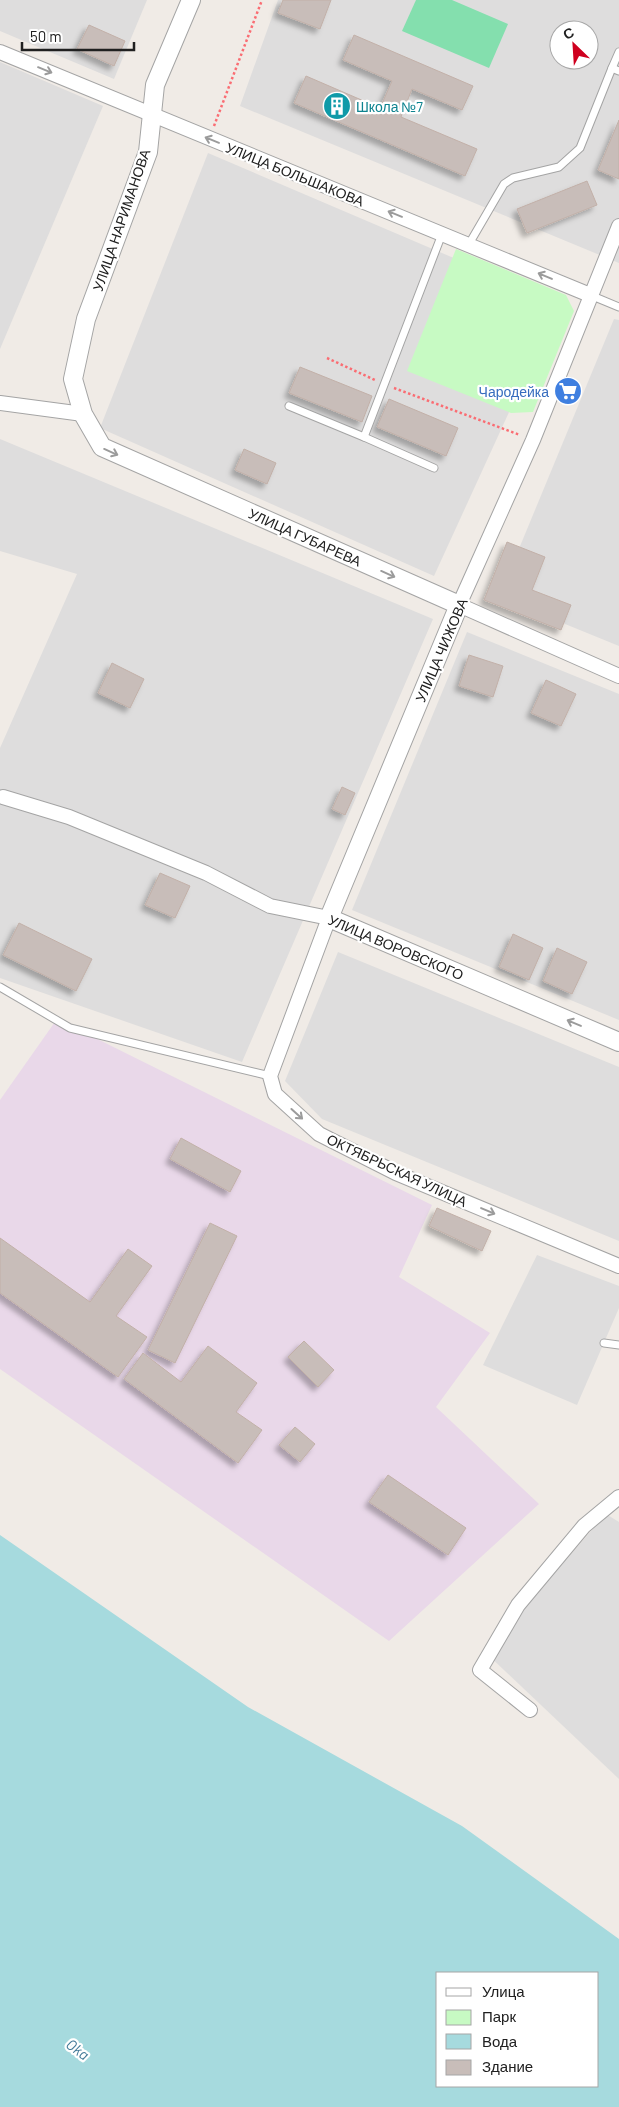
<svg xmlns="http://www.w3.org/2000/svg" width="619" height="2107" font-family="Barlow,sans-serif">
	<defs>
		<filter id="shadow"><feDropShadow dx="-4.5" dy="4.5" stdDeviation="2.5" flood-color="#0004"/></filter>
	</defs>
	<rect width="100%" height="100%" fill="#f0ebe6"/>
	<!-- residential -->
	<g fill="#dedddd" fill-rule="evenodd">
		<polygon points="0,0 147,0 114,79 0,31"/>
		<path d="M278,0H619V263L240,106ZM559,30H589V60H559Z"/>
		<polygon points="0,62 103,106 0,349"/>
		<polygon points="208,153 559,303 434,576 100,428"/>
		<polygon points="614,319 619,320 619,646 499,597"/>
		<polygon points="0,439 433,619 242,1062 0,978 0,748 77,574 0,551"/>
		<polygon points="467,632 619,694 619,1020 352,910"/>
		<polygon points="338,952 619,1067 619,1241 322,1119 285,1081"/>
		<polygon points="537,1255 619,1286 619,1308 577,1405 483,1365"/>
		<polygon points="606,1514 619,1522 619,1779 485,1652"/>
	</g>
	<!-- industrial -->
	<polygon fill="#e9d8e9" points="57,1019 432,1205 399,1277 490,1333 436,1407 539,1504 389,1641 0,1369 0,1100"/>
	<!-- park -->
	<polygon fill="#c7fac3" points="456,249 566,295 574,311 533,412 511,413 407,371"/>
	<!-- pitch -->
	<polygon fill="#84dfae" points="416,0 452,0 508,24 489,68 402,31"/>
	<!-- water -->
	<path fill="#a6dade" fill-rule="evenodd" d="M0,1535L248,1707L462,1826L619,1939V2107H0ZM438,1973H598V2086H438Z"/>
	<!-- building -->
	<g fill="#c8bdb9" stroke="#c2b0a8" filter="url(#shadow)">
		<polygon points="283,0 331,0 320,29 278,13"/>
		<polygon points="89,25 125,41 114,66 77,49"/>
		<polygon points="354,35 473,86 462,110 412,89 401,117 477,149 465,176 294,103 306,76 380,108 392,81 343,60"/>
		<polygon points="619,120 619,179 598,170"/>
		<polygon points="587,181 597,205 527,233 517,209"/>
		<polygon points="300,367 372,396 362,422 289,393"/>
		<polygon points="389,399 458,428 446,456 377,427"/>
		<polygon points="244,449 276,463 267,484 235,470"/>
		<polygon points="507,542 545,557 532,590 571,605 561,630 484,600"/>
		<polygon points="469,655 503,666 493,697 459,686"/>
		<polygon points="112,663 144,679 130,708 98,693"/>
		<polygon points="546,680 576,694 561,726 531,713"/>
		<polygon points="342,787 355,793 345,815 332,809"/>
		<polygon points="160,873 190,886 175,918 145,905"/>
		<polygon points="19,923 92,959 76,991 3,955"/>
		<polygon points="513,934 543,948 529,980 499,967"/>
		<polygon points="557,948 587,962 572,994 543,981"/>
		<polygon points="181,1138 241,1171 230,1192 170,1159"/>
		<polygon points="437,1208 491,1231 482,1251 429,1226"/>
		<polygon points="210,1223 237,1236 175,1363 148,1350"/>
		<polygon points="0,1238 90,1302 128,1249 152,1266 116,1316 147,1337 118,1377 0,1293"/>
		<polygon points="304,1341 334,1370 318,1387 288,1357"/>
		<polygon points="208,1346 257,1383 236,1412 262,1430 238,1463 124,1379 143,1353 181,1382"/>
		<polygon points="295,1427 315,1444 300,1462 279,1445"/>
		<polygon points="388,1475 466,1528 448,1555 369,1502"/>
	</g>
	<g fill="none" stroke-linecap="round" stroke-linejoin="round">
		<!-- service casing -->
		<g stroke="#a4a4a4" stroke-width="9">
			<g id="service">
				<polyline points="612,68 619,52"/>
				<polyline points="469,244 504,184 513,178 559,167 580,148 612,68 619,71"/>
				<polyline points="590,295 619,307"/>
				<polyline points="289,406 364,437 442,234"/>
				<polyline points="364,437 434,468"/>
				<polyline points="0,987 70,1028 270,1076"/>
				<polyline points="604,1343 619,1345"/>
			</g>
		</g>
		<!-- minor casing -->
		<g stroke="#a4a4a4" stroke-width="16">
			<g id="minor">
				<polyline points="0,52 590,295"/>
				<polyline points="619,226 533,440 459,605 619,676"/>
				<polyline points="0,403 83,414"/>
				<polyline points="3,797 69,817 206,873 270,906 329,918 270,1076 275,1094 319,1134 396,1173 619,1266"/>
				<polyline points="530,1710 480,1670 518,1605 584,1526 619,1497"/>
			</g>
		</g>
		<!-- tertiary casing -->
		<g stroke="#a4a4a4" stroke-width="20">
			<polyline id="tertiary" points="191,0 155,85 148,152 86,319 73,379 83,414 102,447 459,605 329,918 619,1042"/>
		</g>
		<!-- path -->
		<g stroke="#fa6d73" stroke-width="2.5" stroke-dasharray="2.5 2.5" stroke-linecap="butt">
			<polyline points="214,126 262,0"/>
			<polyline points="327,358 375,380"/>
			<polyline points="394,388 520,435"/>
		</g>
		<!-- service -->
		<use href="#service" stroke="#fff" stroke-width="7"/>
		<!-- minor -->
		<use href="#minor" stroke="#fff" stroke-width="14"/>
		<!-- tertiary -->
		<use href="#tertiary" stroke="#fff" stroke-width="18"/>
	</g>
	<!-- one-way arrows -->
	<defs><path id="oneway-shaft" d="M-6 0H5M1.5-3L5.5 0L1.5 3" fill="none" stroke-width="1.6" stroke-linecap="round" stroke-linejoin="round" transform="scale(1.25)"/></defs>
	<g stroke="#9b9b9b">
		<use href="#oneway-shaft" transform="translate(45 70) rotate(22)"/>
		<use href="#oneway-shaft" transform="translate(212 140) rotate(-158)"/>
		<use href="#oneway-shaft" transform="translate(395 214) rotate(-158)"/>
		<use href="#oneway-shaft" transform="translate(545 276) rotate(-157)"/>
		<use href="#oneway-shaft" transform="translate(111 452) rotate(24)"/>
		<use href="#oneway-shaft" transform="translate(388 574) rotate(24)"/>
		<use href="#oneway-shaft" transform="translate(574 1023) rotate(-157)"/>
		<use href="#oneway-shaft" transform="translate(297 1114) rotate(42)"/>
		<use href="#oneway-shaft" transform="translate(488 1211) rotate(23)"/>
	</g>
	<!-- icons -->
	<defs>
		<g id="building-disc" transform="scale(1.4375)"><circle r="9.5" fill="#0f9aa8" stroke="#fff"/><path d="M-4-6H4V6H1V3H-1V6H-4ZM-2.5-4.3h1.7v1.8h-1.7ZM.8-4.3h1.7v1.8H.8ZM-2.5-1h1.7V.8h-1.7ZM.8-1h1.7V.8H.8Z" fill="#fff"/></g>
		<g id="supermarket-disc" transform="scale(1.4375)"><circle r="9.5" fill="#3f7fe0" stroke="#fff"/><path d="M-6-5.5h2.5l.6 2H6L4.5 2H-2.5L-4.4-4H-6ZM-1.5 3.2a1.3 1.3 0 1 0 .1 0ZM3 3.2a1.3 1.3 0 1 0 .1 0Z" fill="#fff"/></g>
	</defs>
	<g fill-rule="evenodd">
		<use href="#building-disc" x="337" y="106"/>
		<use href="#supermarket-disc" x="568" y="391"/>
	</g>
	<g text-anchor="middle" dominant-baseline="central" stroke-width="4.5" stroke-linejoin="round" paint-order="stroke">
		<!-- culture labels -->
		<g font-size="14" fill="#0d838f" stroke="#fff" text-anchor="start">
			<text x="356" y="106">Школа №7</text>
		</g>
		<!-- street labels -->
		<g font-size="14" fill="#202020" stroke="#fff">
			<text transform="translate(295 174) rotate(22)">УЛИЦА БОЛЬШАКОВА</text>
			<text transform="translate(121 220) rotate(-71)">УЛИЦА НАРИМАНОВА</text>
			<text transform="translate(305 537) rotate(24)">УЛИЦА ГУБАРЕВА</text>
			<text transform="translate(441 650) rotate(-67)">УЛИЦА ЧИЖОВА</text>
			<text transform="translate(396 947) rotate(23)">УЛИЦА ВОРОВСКОГО</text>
			<text transform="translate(397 1170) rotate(25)">ОКТЯБРЬСКАЯ УЛИЦА</text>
		</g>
		<!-- shop labels -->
		<g font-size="14" fill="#366cbe" stroke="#fff" text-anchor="end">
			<text x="549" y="391">Чародейка</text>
		</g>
		<!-- water labels -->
		<g font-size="15" font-style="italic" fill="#427a98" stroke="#fff">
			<text transform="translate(78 2049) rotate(37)">Oka</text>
		</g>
	</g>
	<!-- legend -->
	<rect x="436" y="1972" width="162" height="115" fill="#ffffff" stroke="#a6a6a6"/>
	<rect x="446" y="1988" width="25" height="8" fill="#ffffff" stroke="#a6a6a6"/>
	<text x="482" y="1997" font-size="15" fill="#202020">Улица</text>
	<rect x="446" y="2010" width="25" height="15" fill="#c7fac3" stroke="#a6a6a6"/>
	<text x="482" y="2022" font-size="15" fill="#202020">Парк</text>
	<rect x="446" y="2034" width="25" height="15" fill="#a6dade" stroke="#a6a6a6"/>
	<text x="482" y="2047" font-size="15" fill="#202020">Вода</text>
	<rect x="446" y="2060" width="25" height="15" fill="#c8bdb9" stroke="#a6a6a6"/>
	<text x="482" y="2072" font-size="15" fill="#202020">Здание</text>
	<!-- north arrow -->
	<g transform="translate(574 45) rotate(335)"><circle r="24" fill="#ffffff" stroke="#a6a6a6"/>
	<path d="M0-4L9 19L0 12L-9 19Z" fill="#cf001f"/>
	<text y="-8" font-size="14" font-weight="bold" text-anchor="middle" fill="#202020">С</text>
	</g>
	<!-- scale -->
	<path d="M22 42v8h112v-8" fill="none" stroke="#202020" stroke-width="2.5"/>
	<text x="30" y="42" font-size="15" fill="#202020" stroke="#ffffff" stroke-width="4" paint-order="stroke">50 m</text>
</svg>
